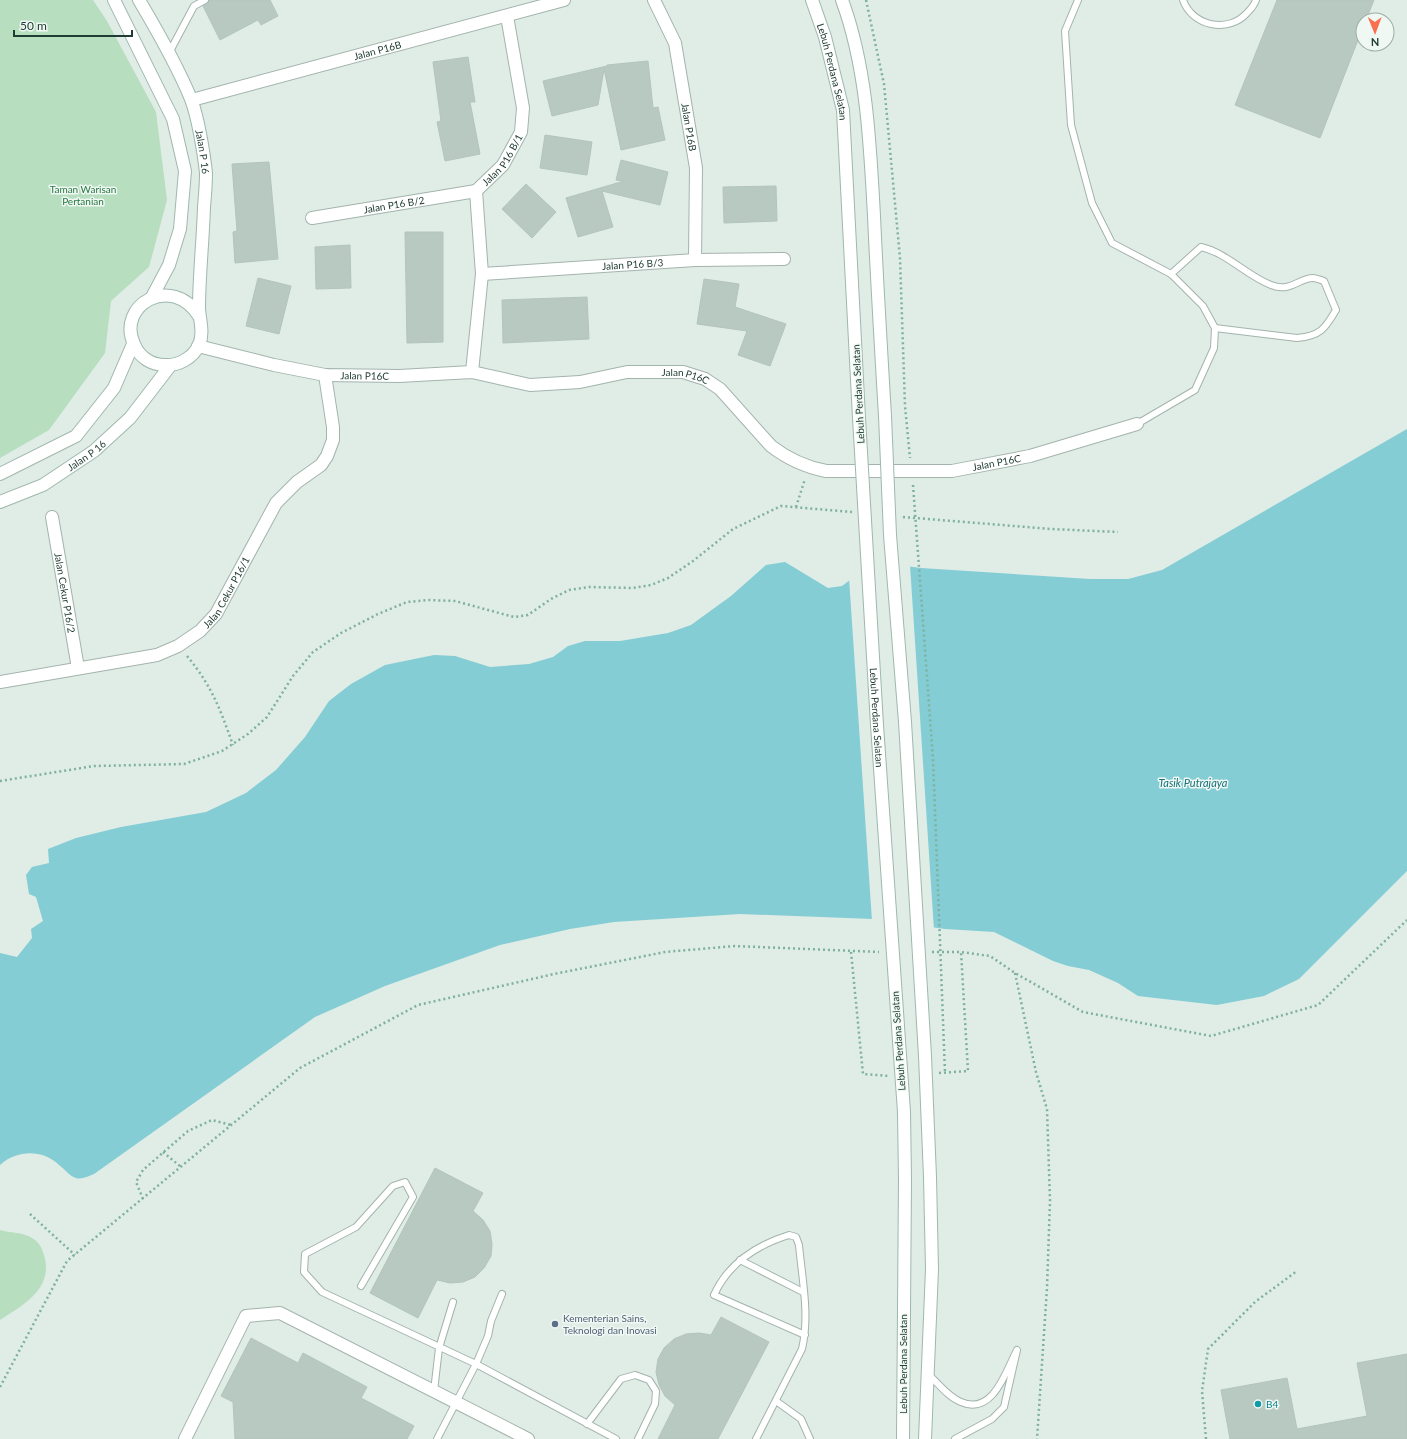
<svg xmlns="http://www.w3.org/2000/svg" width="1407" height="1439" font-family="Lato,sans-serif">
	<rect width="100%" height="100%" fill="#e0ece6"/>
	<!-- green -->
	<g fill="#b7debf">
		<polygon points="0,0 93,0 107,21 156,112 167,200 149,267 111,301 105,353 49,430 0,458"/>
		<path d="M0,1230C10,1233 23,1232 32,1238C39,1242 42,1248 44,1255C54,1289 23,1305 0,1320Z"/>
	</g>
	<!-- water -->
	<path fill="#84cdd4" d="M1407,429V871L1299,979L1264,996L1217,1005L1138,996L1118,983L1089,970L1068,966L1053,961L994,932L945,929L873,919L740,914L614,922L570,929L500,945L385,986L315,1017L94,1174C88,1176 82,1180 76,1178C69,1176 65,1169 59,1165C42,1149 17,1150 0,1165V953L17,957L32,938L31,929L43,921L36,897L29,894L26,875L32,867L49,863L48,849L76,838L121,827L206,812L246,793L276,770L305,737L329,701L351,684L385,665L434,655L455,656L490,667L529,664L553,657L568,646L585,641H620L668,633L691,625L731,596L766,565L785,562L828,588L842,586L874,562L921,568L1090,579H1128L1162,570Z"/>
	<!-- pier -->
	<polygon fill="#e0ece6" points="874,560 910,565 934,930 872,921 849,578"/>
	<!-- building -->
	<g fill="#b8c9c1" stroke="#b2c5bc">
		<polygon points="209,0 270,0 278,16 261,25 258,20 220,40 203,6"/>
		<polygon points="1277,0 1374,0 1366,20 1363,20 1363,27 1320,138 1235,105"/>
		<polygon points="468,57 475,102 470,102 480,154 445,161 437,122 441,121 433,62"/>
		<polygon points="648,61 653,108 658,107 665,140 621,150 604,69 598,105 552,116 543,81 607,66 607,65"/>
		<polygon points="545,135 592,142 587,175 540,168"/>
		<polygon points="621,160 668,172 660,205 602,191 613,227 578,237 566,198 624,181 616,180"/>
		<polygon points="269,162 278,259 235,263 233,232 237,231 232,164"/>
		<polygon points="526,184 556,212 532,238 502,209"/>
		<polygon points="776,186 777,221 724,223 723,187"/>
		<polygon points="405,232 443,232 443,342 407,343"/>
		<polygon points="350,245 351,288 316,289 315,247"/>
		<polygon points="258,278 291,286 279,334 246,326"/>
		<polygon points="704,279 739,284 735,307 786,324 770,366 738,355 747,331 697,324"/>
		<polygon points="587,297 589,339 503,343 502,300"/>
		<polygon points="435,1168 483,1193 473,1211 483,1220 490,1231 492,1244 491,1256 484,1268 475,1277 463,1282 450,1283 437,1280 418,1318 370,1293"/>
		<polygon points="721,1317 769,1342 718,1439 658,1439 675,1405 665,1396 659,1385 656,1372 658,1359 664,1348 674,1339 686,1334 699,1333 711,1335"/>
		<polygon points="251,1338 298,1363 303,1353 367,1387 361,1398 414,1426 407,1439 235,1439 233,1402 221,1396"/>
		<polygon points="1407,1354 1407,1439 1230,1439 1221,1390 1287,1378 1297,1429 1367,1416 1357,1363"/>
	</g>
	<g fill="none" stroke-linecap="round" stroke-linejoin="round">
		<!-- lane casing -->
		<g stroke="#a3b4ad" stroke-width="8">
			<g id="lane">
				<polyline points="1078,0 1065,31 1071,125 1092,203 1112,243 1171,274 1203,306 1215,328 1214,348 1195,390 1137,424"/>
				<path d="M1183,0C1192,26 1228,34 1247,13C1251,9 1254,6 1256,0"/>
				<polyline points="169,53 194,6 205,0"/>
				<path d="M1171,274L1201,247C1227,253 1247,276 1271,285C1290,293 1299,278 1313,278C1316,278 1321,280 1324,281L1336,310C1325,329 1320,336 1297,338L1215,328"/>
				<polyline points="740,1260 803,1292"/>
				<polyline points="361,1286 413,1197 405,1182 393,1186 356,1227 305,1254 304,1272 322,1292 476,1364 616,1439"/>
				<path d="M928,1374C938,1383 948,1397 961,1402C993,1416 1006,1371 1017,1350L1004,1407L992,1419L955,1439"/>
				<polyline points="434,1391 439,1348 453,1302"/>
				<polyline points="776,1401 801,1419 810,1439"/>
				<polyline points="587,1424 621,1379 635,1375 649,1380 656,1391 655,1404 638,1439"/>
				<polyline points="437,1439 476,1364 488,1336 491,1321 502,1294"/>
				<path d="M756,1439L802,1349C810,1315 802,1279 799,1245L796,1237L789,1235C757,1245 728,1264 714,1295L805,1335"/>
			</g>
		</g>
		<!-- street casing -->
		<g stroke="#a3b4ad" stroke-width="14">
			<g id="street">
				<path id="s1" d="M654,0L675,43L696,168L695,260"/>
				<path id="s2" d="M192,100L564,0"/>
				<path id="s3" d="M312,218L476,191"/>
				<path id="s4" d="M482,274L695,260L784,259"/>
				<path id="s5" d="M198,346L274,365L325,375L399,376L472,372L530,385L580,382L627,372H683L705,379L720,389L771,446C788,459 805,467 826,471H952L1030,456L1137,424"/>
				<path id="s6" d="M472,372L482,274L476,191L503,165L521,132L523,108L507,16"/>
				<path id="s7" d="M52,517L78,668"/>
				<path id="s8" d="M0,682L157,655L178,646L200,631L216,614L276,503L297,482L321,465L327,456L333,440V427L325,375"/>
				<polyline points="185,1439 246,1316 280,1313 528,1439"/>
			</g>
		</g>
		<!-- secondary casing -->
		<g stroke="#9eb8ad" stroke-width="14">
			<g id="secondary">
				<polyline points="114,0 173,119 185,171 180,229 169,265 152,297"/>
				<path id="s9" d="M139,0C158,32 177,65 191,99C198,117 204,154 206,173C206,184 205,196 204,207C203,241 199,275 199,309C200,322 204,333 199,345C193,358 178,366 165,365C151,365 139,357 134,344C116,305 172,273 199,316"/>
				<path id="s10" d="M812,0L825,37L843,110L859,418"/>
				<path d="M842,0C867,68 870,144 874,216C877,283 881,349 885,416"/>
				<polyline points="0,474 76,436 114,388 133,344"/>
				<path id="s11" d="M0,502L43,485L94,451L130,418L170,366"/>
				<polyline points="900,1055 904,1112 905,1180 903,1439"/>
				<polyline points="925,1056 930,1177 932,1269 925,1439"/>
			</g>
		</g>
		<!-- path -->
		<g stroke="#7eb19e" stroke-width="2.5" stroke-dasharray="2 3" stroke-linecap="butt">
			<polyline points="866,0 884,84 900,258 905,406 910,458"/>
			<polyline points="913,485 933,759 945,1073"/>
			<polyline points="796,507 805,479"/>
			<polyline points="903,517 1051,529 1118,532"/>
			<path d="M187,656C212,686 220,709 233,745"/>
			<polyline points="0,781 94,766 184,764 222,751 248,734 267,717 293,676 313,652 341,633 378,614 407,602 428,600 455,601 514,617 528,615 551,599 569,590 589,587 633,588 651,585 668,578 693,561 733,529 781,506 852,512"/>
			<polyline points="851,952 863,1074 889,1076"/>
			<polyline points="932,952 961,952 990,956 1015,973 1083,1012 1211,1036 1318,1005 1407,920"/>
			<polyline points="1015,973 1036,1072 1047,1109 1050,1201 1047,1288 1037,1439"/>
			<polyline points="939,1073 968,1071 961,952"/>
			<polyline points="163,1152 181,1167"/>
			<polyline points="143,1199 136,1182 143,1170 188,1131 212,1120 231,1125"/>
			<polyline points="30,1214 75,1255"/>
			<polyline points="0,1387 67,1261 300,1068 418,1005 554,974 665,952 735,946 879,952"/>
			<polyline points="1206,1439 1202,1391 1208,1349 1255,1302 1297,1271"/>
		</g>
		<!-- lane -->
		<use href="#lane" stroke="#fff" stroke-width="6"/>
		<!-- street -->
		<use href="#street" stroke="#fff" stroke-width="12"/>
		<!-- secondary -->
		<use href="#secondary" stroke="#fff" stroke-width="12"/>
		<!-- secondary-bridge casing -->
		<g stroke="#9eb8ad" stroke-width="14" stroke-linecap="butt">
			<g id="secondary-bridge">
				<polyline points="885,416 890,535 905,722 925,1056"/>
				<path id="s12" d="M859,418L877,725L900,1055"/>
			</g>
		</g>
		<!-- secondary-bridge -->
		<use href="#secondary-bridge" stroke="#fff" stroke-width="12"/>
	</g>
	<!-- markers -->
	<circle fill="#5c6f8a" stroke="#f0f8f4" stroke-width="1.5" cx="555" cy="1324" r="4"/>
	<circle fill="#0f9aa8" stroke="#f0f8f4" stroke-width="1.5" cx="1258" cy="1404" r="4"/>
	<g text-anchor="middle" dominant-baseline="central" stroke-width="3" stroke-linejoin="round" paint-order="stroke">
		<!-- street labels -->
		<g font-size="10" fill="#203d33" stroke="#f0f8f4">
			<text stroke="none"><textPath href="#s2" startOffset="192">Jalan P16B</textPath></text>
			<text stroke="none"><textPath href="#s10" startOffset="75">Lebuh Perdana Selatan</textPath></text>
			<text stroke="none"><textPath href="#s1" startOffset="133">Jalan P16B</textPath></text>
			<text stroke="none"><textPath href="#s9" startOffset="166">Jalan P 16</textPath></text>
			<text stroke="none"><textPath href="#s6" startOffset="223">Jalan P16 B/1</textPath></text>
			<text stroke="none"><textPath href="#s3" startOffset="83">Jalan P16 B/2</textPath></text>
			<text stroke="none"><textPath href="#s4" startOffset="151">Jalan P16 B/3</textPath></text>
			<text stroke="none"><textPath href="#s5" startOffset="170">Jalan P16C</textPath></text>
			<text stroke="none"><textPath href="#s5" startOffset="494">Jalan P16C</textPath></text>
			<text transform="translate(858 394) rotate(-93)">Lebuh Perdana Selatan</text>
			<text stroke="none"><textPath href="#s11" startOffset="99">Jalan P 16</textPath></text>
			<text stroke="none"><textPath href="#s5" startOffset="841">Jalan P16C</textPath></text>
			<text stroke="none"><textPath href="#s8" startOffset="256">Jalan Cekur P16/1</textPath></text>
			<text stroke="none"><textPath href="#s7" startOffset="77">Jalan Cekur P16/2</textPath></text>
			<text stroke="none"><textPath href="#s12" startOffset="300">Lebuh Perdana Selatan</textPath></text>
			<text transform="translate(898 1041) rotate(-94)">Lebuh Perdana Selatan</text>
			<text transform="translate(903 1364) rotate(-90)">Lebuh Perdana Selatan</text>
		</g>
		<!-- park labels -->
		<g font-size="10" fill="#287641" stroke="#f0f8f4">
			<text x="83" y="189">Taman Warisan<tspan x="83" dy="12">Pertanian</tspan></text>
		</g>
		<!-- service labels -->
		<g font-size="10" fill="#4e5e75" stroke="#f0f8f4" text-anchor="start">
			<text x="563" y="1318">Kementerian Sains,<tspan x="563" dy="12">Teknologi dan Inovasi</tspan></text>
		</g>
		<!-- culture labels -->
		<g font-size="10" fill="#0d838f" stroke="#f0f8f4" text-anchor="start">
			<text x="1266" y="1404">B4</text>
		</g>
		<!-- water labels -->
		<g font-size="11" font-style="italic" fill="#17717b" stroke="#f0f8f4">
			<text x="1193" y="782">Tasik Putrajaya</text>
		</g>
	</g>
	<!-- north arrow -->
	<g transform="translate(1375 32) rotate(179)"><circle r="19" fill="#f0f8f4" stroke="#9dada7"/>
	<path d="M0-3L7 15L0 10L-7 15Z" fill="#f96f50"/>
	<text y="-6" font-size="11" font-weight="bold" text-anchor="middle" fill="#203d33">N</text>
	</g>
	<!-- scale -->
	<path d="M14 30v6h118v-6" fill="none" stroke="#203d33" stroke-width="2"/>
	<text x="20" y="30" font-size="12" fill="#203d33" stroke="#f0f8f4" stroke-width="3" paint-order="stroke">50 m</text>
</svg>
